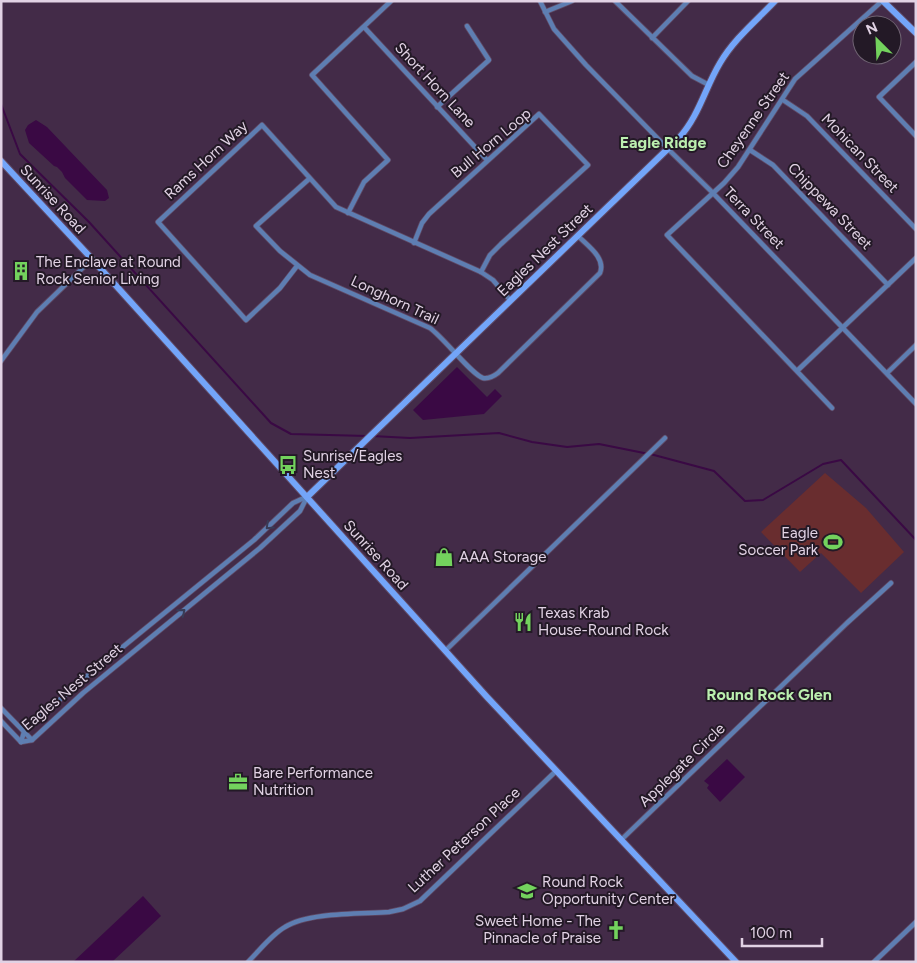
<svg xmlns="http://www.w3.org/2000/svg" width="917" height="963" font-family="Figtree,sans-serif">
	<rect width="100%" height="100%" fill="#432b48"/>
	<!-- green -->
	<polygon fill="#692d2f" points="825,473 866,508 904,552 861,593 821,553 800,572 761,532"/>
	<!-- water -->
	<g fill="#3a0944">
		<polygon points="36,120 47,127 107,190 109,198 105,201 87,200 65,178 62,172 57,167 54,166 29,143 25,130 28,125"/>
		<polygon points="457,367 487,397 495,389 502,396 484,414 423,420 413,410"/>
		<polygon points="727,759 745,777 720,802 707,788 709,785 704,781"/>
		<polygon points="143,896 161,916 112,962 73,962"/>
	</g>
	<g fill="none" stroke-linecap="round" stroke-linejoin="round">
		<!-- stream -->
		<g stroke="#3a0944" stroke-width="2">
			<polyline points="1,104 20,154 89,222 271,423 291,434 367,436"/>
			<polyline points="372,436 410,438 499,433 532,442 567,447 599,444 654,455 714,471 745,501 763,500 823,464 841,460 916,540"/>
		</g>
		<!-- street casing -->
		<g stroke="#5f4964" stroke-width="6">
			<g id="street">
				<polyline points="540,1 554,29 586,65 668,149 712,192 916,404"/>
				<polyline points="615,1 692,76 709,85"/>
				<polyline points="545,12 572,1"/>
				<polyline points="364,27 487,160"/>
				<polyline points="652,38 688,1"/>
				<polyline points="916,62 879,97 916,136"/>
				<polyline points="783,100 807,116 916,229"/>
				<polyline points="437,107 489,60 467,26"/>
				<polyline points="750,150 773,165 888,285"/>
				<path d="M309,179L256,226L280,251L310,275L430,328C444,338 472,375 483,378C489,379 494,376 498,373L600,273C606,258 588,246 578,236"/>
				<polyline points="348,213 364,182 388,160 312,75 391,1"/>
				<polyline points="414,243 422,223 429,214 539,114 588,165 501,244 490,255 481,272"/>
				<polyline points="297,266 280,288 246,320 158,222 262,125 336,207 481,272 493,280 510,300"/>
				<polyline points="1,361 37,312 92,259"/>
				<polyline points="798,370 916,258"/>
				<polyline points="887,373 916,345"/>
				<polyline points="832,408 667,235 724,183 738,167 795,79 882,1"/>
				<polyline points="446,650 665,438"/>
				<polyline points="1,708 32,740"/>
				<polyline points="1,721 21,742"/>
				<polyline points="21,742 32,740 83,693 260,548 300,511 307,497"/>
				<polyline points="21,742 24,732 76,685 254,540 293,503 306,497"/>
				<polyline points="621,840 847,623 891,583"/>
				<path d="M248,962C260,950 271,935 285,927C308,912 361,914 389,912L403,909L420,901L556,771"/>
				<polyline points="874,962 916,922"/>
			</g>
		</g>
		<!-- secondary casing -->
		<g stroke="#5f4964" stroke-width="8">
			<g id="secondary">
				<polyline points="883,1 916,33"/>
				<polyline points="1,161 92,259 487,697 736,962"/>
				<path d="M307,497L679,138C699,116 705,88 720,63C734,39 756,21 775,1"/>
			</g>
		</g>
		<!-- street -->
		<use href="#street" stroke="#5e7eb2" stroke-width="4.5"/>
		<!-- secondary -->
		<use href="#secondary" stroke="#73a5f9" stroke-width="6"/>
	</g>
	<!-- one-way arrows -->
	<defs><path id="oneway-chevron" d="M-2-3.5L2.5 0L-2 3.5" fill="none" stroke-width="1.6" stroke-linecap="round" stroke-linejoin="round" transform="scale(1.25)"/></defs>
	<g stroke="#383c57">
		<use href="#oneway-chevron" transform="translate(269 526) rotate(137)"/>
		<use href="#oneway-chevron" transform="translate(182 612) rotate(-39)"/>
	</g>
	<!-- icons -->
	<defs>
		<g id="building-bare" transform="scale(1.5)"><path d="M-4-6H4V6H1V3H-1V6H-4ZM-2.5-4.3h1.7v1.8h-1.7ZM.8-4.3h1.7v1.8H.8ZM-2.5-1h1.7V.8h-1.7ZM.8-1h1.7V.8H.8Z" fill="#73d25d" stroke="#231926" stroke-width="2.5" paint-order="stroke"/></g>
		<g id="bus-bare" transform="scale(1.5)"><path d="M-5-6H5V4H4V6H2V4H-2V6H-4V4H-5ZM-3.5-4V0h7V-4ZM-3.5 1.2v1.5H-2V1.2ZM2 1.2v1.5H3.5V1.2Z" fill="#73d25d" stroke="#231926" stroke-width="2.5" paint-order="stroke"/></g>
		<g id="stadium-bare" transform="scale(1.5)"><path d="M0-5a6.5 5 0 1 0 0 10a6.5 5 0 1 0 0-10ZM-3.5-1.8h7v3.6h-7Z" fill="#73d25d" stroke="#231926" stroke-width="2.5" paint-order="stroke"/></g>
		<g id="shop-bare" transform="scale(1.5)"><path d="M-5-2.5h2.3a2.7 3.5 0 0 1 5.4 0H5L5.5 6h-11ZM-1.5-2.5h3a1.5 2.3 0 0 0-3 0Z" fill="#73d25d" stroke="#231926" stroke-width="2.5" paint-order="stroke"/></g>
		<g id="restaurant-bare" transform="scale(1.5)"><path d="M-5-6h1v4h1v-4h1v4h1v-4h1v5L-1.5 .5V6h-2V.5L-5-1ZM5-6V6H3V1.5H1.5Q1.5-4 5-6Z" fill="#73d25d" stroke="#231926" stroke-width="2.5" paint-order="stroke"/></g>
		<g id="office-bare" transform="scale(1.5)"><path d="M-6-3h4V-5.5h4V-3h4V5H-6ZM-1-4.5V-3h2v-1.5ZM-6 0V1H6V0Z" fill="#73d25d" stroke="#231926" stroke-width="2.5" paint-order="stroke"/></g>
		<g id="school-bare" transform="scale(1.5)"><path d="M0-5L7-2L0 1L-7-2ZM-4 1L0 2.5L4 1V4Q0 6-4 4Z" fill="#73d25d" stroke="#231926" stroke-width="2.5" paint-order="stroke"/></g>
		<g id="church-bare" transform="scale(1.5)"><path d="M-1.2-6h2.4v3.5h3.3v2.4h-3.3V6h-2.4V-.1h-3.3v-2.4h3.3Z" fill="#73d25d" stroke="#231926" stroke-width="2.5" paint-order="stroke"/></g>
	</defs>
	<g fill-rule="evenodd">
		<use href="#building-bare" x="21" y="271"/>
		<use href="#bus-bare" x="288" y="465"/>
		<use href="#stadium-bare" x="833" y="542"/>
		<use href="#shop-bare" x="444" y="557"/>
		<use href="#restaurant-bare" x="523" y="622"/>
		<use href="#office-bare" x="238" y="782"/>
		<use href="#school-bare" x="527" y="891"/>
		<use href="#church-bare" x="616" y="930"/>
	</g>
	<g text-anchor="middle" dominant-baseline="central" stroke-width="4" stroke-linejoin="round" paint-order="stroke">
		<!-- street labels -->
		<g font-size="15" fill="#e1d2e4" stroke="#231926">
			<text transform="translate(435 85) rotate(47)">Short Horn Lane</text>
			<text transform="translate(753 120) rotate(-55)">Cheyenne Street</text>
			<text transform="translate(491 143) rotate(-40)">Bull Horn Loop</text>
			<text transform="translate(860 153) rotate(46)">Mohican Street</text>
			<text transform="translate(206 160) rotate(-43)">Rams Horn Way</text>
			<text transform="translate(53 199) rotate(47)">Sunrise Road</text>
			<text transform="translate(830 206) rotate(46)">Chippewa Street</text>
			<text transform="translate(754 218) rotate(46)">Terra Street</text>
			<text transform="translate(545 250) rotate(-44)">Eagles Nest Street</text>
			<text transform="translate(395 300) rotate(25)">Longhorn Trail</text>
			<text transform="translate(376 555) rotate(48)">Sunrise Road</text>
			<text transform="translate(72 687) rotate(-40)">Eagles Nest Street</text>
			<text transform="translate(682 765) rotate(-44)">Applegate Circle</text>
			<text transform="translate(464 840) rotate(-43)">Luther Peterson Place</text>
		</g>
		<!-- poi labels -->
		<g font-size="15" fill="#e1d2e4" stroke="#231926" text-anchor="start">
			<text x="36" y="262">The Enclave at Round<tspan x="36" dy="17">Rock Senior Living</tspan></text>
			<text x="303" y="456">Sunrise/Eagles<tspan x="303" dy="17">Nest</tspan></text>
			<text x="818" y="533" text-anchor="end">Eagle<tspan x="818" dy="17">Soccer Park</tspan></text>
			<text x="459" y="557">AAA Storage</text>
			<text x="538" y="613">Texas Krab<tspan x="538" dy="17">House-Round Rock</tspan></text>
			<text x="253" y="773">Bare Performance<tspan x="253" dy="17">Nutrition</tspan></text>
			<text x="542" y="882">Round Rock<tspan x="542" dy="17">Opportunity Center</tspan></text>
			<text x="601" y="921" text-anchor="end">Sweet Home - The<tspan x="601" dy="17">Pinnacle of Praise</tspan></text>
		</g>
		<!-- neighbourhood labels -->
		<g font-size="16" font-weight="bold" fill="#bbefaf" stroke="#231926">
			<text x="663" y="142">Eagle Ridge</text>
			<text x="769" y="694">Round Rock Glen</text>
		</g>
	</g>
	<!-- border -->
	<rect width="917" height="963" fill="none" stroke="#e1d2e4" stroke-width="5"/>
	<!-- north arrow -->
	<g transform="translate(877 40) rotate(336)"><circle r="24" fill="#231926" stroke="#6f6372"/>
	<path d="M0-4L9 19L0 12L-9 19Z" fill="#73d25d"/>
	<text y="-8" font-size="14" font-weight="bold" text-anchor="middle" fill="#e1d2e4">N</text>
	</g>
	<!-- scale -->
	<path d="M742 938v8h80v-8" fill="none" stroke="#e1d2e4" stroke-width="2.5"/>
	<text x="750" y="938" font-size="15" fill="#e1d2e4" stroke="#231926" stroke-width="4" paint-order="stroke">100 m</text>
</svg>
